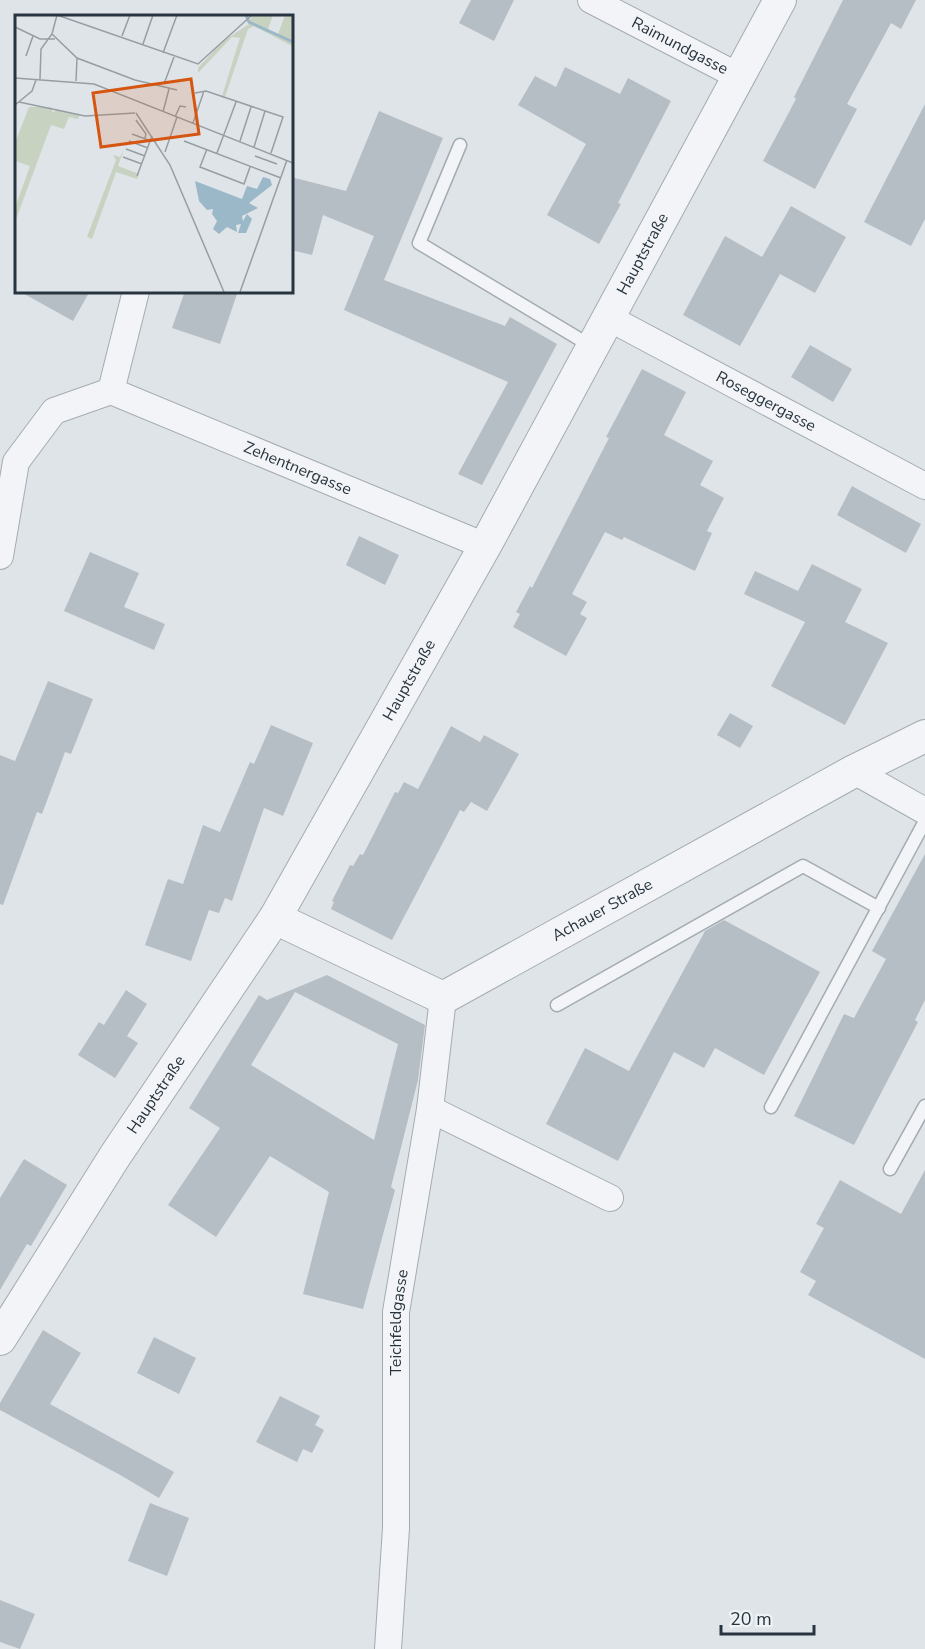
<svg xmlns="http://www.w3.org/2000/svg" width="925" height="1649" font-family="'Nunito Sans',sans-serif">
	<rect width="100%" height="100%" fill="#dfe4e8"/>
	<!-- building -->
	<g fill="#b6bec5" fill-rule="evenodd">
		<polygon points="471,0 514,0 494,41 459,23"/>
		<polygon points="843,0 916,0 901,29 891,23 847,104 857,109 815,189 763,161 796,99 794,97"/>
		<polygon points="565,67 620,94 628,78 671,101 618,203 621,204 599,244 547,215 586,144 518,105 535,76 556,87"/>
		<polygon points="925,104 925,219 911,246 864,222"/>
		<polygon points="379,111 443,138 384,280 505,326 510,317 557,344 482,485 458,474 508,382 344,310 374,236 323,215 312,255 291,250 291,177 346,191"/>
		<polygon points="791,206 846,237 815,293 780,274 740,346 683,315 725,236 762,257"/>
		<polygon points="19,291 90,291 73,321"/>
		<polygon points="185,291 238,291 220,344 172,328"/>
		<polygon points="810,345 852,369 833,402 791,377"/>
		<polygon points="642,369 686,392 664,435 713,461 700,485 724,498 707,531 712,533 695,571 624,537 622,540 605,532 572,594 587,602 580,614 587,618 566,656 513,627 520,614 516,612 530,586 532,588 609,438 606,437"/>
		<polygon points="852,486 921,524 906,553 837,515"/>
		<polygon points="359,536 399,555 385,585 346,565"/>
		<polygon points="90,552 139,573 124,607 165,624 154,650 64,611"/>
		<polygon points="812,564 862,589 845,622 888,643 845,725 771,686 805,622 744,594 755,571 798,591"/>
		<polygon points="48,681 93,699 71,754 65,752 42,814 37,812 3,905 0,904 0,755 15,761"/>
		<polygon points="730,713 753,726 740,748 717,735"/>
		<polygon points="271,725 313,743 283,816 264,808 232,901 225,898 219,913 209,910 191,961 145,945 168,879 183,884 203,825 220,832 250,762 254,764"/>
		<polygon points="451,726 480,742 484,735 519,754 487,811 471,802 464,812 460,810 392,940 331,909 334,902 332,901 350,865 353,866 360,854 363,855 395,792 398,793 404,782 418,789"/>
		<polygon points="925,854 925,1000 915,1020 918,1022 854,1145 794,1116 844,1014 854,1018 886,959 872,951"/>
		<polygon points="724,920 820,972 764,1075 715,1048 704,1068 674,1052 618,1161 546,1124 585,1048 629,1071 705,931"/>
		<path d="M327,975L425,1025L418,1080L391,1187L395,1190L363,1309L303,1294L329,1192L270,1156L216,1237L168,1205L220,1128L189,1108L259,995L267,1000ZM295,992L398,1044L374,1140L251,1065Z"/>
		<polygon points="126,990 147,1004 127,1036 138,1043 115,1078 78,1055 99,1022 104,1025"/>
		<polygon points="24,1159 67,1185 31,1246 27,1244 0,1290 0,1198"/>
		<polygon points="925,1170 925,1359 808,1295 816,1281 800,1272 824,1228 816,1224 840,1180 901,1214"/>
		<polygon points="43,1330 81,1353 50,1404 174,1472 159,1498 122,1476 0,1410 0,1403"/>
		<polygon points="154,1337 196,1358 179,1394 137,1373"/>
		<polygon points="280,1396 320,1416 315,1425 324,1430 312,1453 303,1449 297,1462 256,1442"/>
		<polygon points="150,1503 189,1518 167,1576 128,1561"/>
		<polygon points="0,1600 35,1614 20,1649 0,1642"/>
	</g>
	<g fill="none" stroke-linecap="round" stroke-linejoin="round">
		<!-- service casing -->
		<g stroke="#a4acb2" stroke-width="15">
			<g id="service">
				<polyline points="460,145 419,243 591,346"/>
				<polyline points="557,1005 803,866 879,908"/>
				<polyline points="771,1107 925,821"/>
				<polyline points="890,1169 925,1106"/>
			</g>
		</g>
		<!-- minor casing -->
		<g stroke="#a4acb2" stroke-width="28">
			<g id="minor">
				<path id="s1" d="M591,0L738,76"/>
				<path id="s2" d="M607,317L925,486"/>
				<path id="s3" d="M111,391L485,546"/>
				<polyline points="0,556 16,462 54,411 111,391 136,291"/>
				<polyline points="854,771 925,811"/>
				<polyline points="430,1109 610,1198"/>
				<path id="s4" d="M388,1649L396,1528V1312L430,1109L443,998"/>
			</g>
		</g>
		<!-- tertiary casing -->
		<g stroke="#a4acb2" stroke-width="34">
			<g id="tertiary">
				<path id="s5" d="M275,918L443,998L854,771L925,736"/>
				<path id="s6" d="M0,1339L115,1156L275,918L485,546L780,0"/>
			</g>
		</g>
		<!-- service -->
		<use href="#service" stroke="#f2f4f7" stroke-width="12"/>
		<!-- minor -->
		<use href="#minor" stroke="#f2f4f7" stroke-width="26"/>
		<!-- tertiary -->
		<use href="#tertiary" stroke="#f2f4f7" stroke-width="32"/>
	</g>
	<g text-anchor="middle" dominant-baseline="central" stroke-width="5" stroke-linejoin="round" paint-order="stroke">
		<!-- street labels -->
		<g font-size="16" fill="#28343f" stroke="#eef3f6">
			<text stroke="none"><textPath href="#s1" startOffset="100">Raimundgasse</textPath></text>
			<text stroke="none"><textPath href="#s6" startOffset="1262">Hauptstraße</textPath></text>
			<text stroke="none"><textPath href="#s2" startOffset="180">Roseggergasse</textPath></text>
			<text stroke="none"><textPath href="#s3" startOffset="202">Zehentnergasse</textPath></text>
			<text stroke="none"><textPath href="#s6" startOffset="776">Hauptstraße</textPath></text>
			<text stroke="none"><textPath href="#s5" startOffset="368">Achauer Straße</textPath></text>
			<text stroke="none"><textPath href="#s6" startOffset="290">Hauptstraße</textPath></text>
			<text stroke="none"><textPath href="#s4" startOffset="327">Teichfeldgasse</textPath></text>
		</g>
	</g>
	<!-- overview -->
	<g transform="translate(15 15)">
		<rect width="278" height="278" fill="#dfe4e8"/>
		<path d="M238,0H258L253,14L263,19L270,0H277V31L239,11L233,14L210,82L207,81L225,23L217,22L183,58V53L207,27L237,7L234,6ZM14,92H36L38,98L42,94L65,100L63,104L54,102L49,114L36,110L0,207V193L15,151L0,146V128ZM109,134L103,151L124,159L122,164L101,157L77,224L72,222L101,145L98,140L105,142Z" fill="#c8d2c0"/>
		<path d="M248,162L255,164L257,170L234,188L243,193L227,201L228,206L232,199L237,204L231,218H223L226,209L221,210L222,217L212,212L204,219L198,214L202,206L197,199L198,194L192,195L184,186L180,166L227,184L232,171L242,174Z" fill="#9ab8c8"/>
		<path fill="none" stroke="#9ab8c8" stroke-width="3" d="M231,0L234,7L278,27"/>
		<path fill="none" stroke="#969ea4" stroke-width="1.5" d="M42,0L183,49L237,0M0,12L25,24H40M37,19L62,43L120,65L162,75M107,21L115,0M128,29L138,0M148,38L162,0M11,41L18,21M0,63L79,69L278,148M25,64L26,34L37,19L42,0M61,66L62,43M149,69L159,42M180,78L191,76L268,102L256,138M4,87L70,101L120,98M0,90L17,76L21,65M148,97L154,74M121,98L155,150L209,277M160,102L165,91L171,92M121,105L131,119L130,123M178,108L189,76M117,119L136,126M114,126L133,133M169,126L266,163M225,126L236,92M239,132L250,96M111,134L130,141M192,134L185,152L229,169L235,152M150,137L162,102M202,138L221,87M240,141L262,149M108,142L127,149M122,161L137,121M225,277L272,145"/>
		<path fill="#d55511" fill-opacity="0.15" stroke="#d55511" stroke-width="3" d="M176,64L184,119L86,132L78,78Z"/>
		<rect width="278" height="278" fill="none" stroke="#28343f" stroke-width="3"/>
	</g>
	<!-- scale -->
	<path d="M721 1625v9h93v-9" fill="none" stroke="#28343f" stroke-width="3"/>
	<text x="730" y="1625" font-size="18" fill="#28343f" stroke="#eef3f6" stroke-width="4.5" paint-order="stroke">20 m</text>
</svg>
